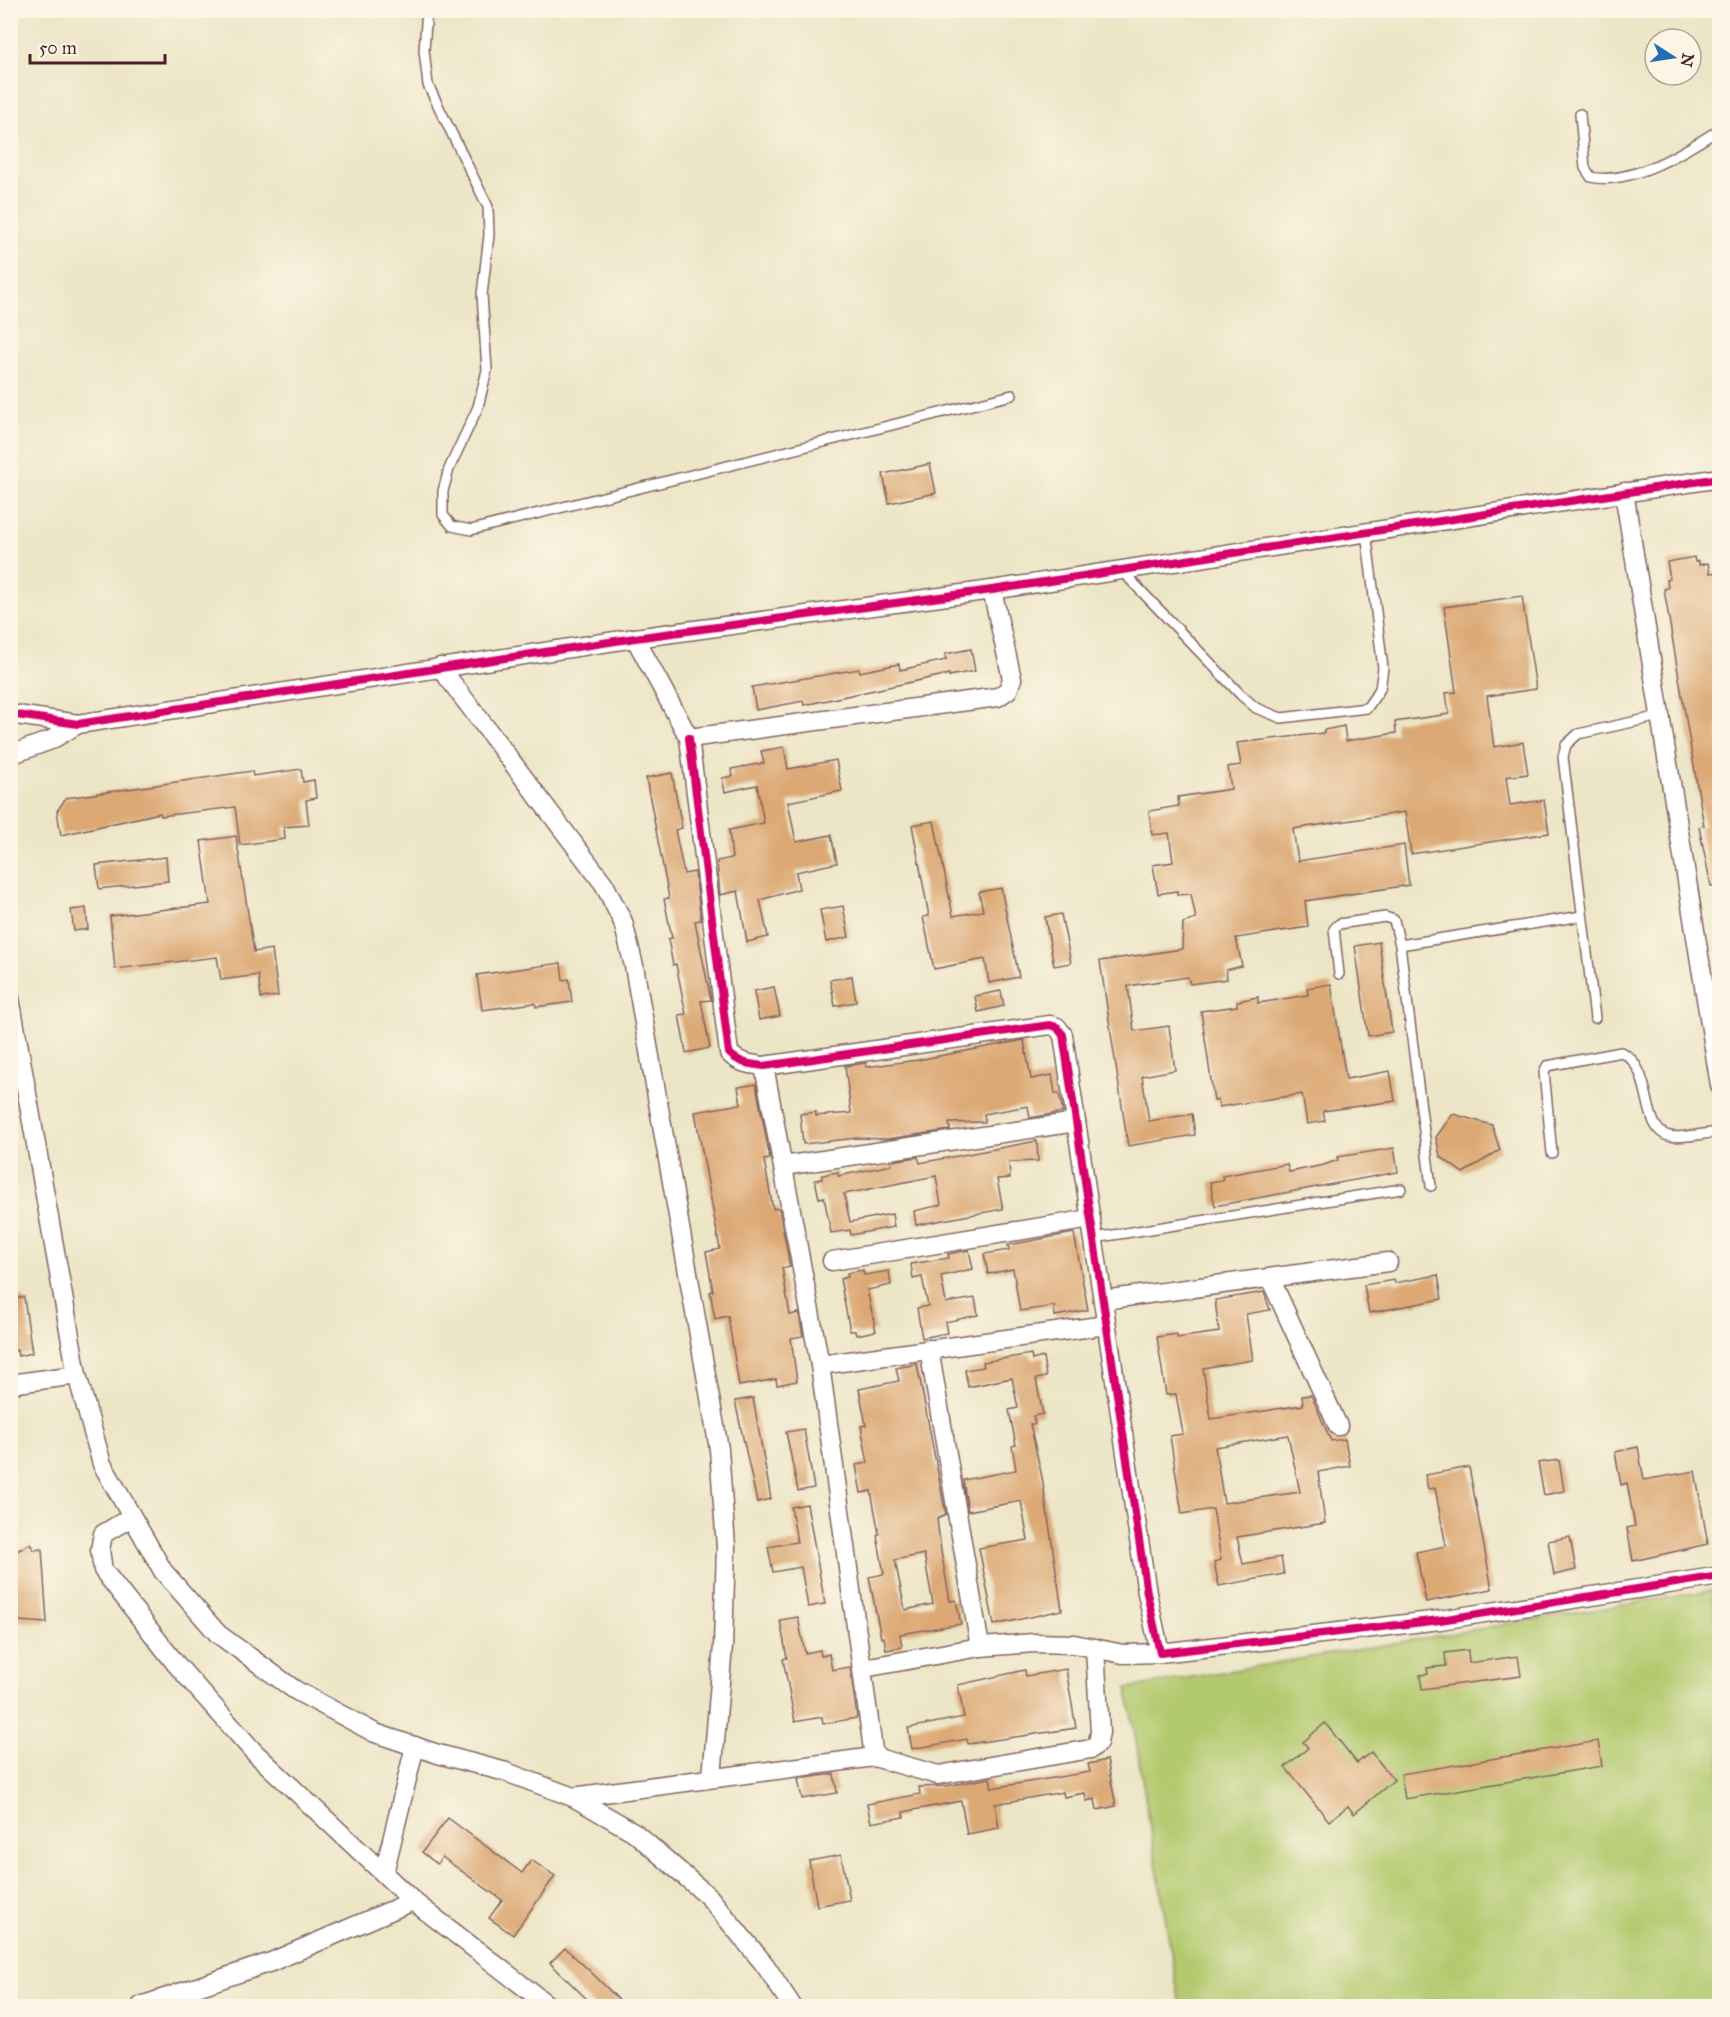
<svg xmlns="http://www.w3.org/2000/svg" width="1730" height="2017" font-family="'IM FELL Great Primer',serif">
	<rect width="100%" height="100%" fill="#fcf5e5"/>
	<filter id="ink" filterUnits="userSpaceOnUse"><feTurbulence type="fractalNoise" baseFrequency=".0167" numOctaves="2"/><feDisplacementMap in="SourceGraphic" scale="12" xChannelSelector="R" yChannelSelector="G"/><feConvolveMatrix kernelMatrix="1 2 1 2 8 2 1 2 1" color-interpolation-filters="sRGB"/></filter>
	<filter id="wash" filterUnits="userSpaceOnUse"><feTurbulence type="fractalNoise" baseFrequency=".008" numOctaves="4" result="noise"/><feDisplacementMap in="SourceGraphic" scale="24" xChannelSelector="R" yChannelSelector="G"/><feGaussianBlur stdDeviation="1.35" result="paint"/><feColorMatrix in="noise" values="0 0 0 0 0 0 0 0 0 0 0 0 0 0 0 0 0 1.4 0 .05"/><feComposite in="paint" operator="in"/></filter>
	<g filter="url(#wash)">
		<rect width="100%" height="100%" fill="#ece5c6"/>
		<!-- green -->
		<polygon fill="#b3c96e" stroke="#7e744c" stroke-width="1.5" points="1711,1590 1720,1645 1719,2006 1180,2006 1127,1688"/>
		<g id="blocks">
			<!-- building -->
			<g fill="#dca974" fill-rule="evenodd">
				<polygon points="930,464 936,493 889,503 883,474"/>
				<polygon points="1694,557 1695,562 1699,561 1699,565 1708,563 1710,573 1719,572 1719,642 1713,643 1719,692 1717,694 1719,709 1719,885 1711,886 1699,827 1704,826 1664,589 1668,588 1667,580 1670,579 1667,562"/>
				<polygon points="1522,596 1536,689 1487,696 1494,747 1523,742 1528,774 1506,777 1510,805 1544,800 1549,833 1411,854 1405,812 1293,829 1298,861 1404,845 1409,885 1305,901 1308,927 1236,938 1242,966 1226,970 1227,979 1190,984 1188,977 1128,986 1134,1031 1169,1026 1175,1070 1142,1076 1149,1121 1192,1114 1195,1135 1128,1146 1100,961 1182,949 1183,923 1196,919 1191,894 1177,895 1177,891 1158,894 1153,865 1173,862 1169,833 1152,835 1149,811 1179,806 1178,797 1231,789 1228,767 1241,765 1237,743 1324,733 1324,730 1344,726 1346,741 1396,733 1395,722 1449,714 1446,693 1456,692 1444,607"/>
				<polygon points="971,649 975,671 949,676 949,674 804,705 803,701 756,710 752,687 859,669 860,672 899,664 900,670 946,660 945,654"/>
				<polygon points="784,747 788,769 836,760 842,791 788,802 796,842 831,835 837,863 796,872 799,889 760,900 768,937 747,942 738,891 720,895 717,861 732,858 729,830 764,823 757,785 725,792 722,778 733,776 731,769 764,763 761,751"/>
				<polygon points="301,769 303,782 314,780 316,798 306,800 309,825 284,827 285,839 240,845 235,807 161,816 160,813 61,835 57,811 66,798 252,771 253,776"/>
				<polygon points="672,773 682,828 675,830 684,874 695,872 701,920 695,921 711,1000 701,1001 710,1048 686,1053 679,1015 686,1014 676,964 673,965 668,939 672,938 664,899 669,898 646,778"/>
				<polygon points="934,821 953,916 983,911 979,892 1001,888 1019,977 989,983 985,959 934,969 923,917 929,916 912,825"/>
				<polygon points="236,836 254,952 272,949 278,996 261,998 258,975 221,980 217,957 115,969 110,916 210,904 201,841"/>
				<polygon points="166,857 168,881 99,889 96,865"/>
				<polygon points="843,906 849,937 826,942 820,910"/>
				<polygon points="86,908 88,929 74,931 71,910"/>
				<polygon points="1061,914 1071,963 1054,966 1045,917"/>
				<polygon points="1379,942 1392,1032 1368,1036 1355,946"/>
				<polygon points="561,963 563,980 569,979 572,1002 536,1007 535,1003 482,1010 477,975"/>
				<polygon points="852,976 856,1002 835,1006 830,980"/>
				<polygon points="1331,984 1346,1079 1390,1071 1395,1101 1323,1111 1325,1121 1307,1124 1302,1094 1219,1107 1218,1100 1214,1101 1201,1011 1237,1006 1237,1001 1258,997 1258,1003 1308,995 1307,988"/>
				<polygon points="774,987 780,1016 759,1020 754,991"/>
				<polygon points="1001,991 1004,1006 978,1012 975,996"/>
				<polygon points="1024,1040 1031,1079 1052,1075 1055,1093 1059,1093 1063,1112 1030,1118 1028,1106 984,1114 985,1122 949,1123 950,1130 887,1139 857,1138 803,1144 800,1114 816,1112 816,1116 851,1113 845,1066 866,1063 866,1067 918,1060"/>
				<polygon points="756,1084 770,1159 764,1160 773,1209 779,1208 790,1267 782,1268 790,1315 799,1313 803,1336 791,1338 797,1381 777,1385 776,1379 739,1386 728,1316 715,1319 710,1292 713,1291 706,1252 720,1249 695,1112 741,1104 738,1087"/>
				<polygon points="1453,1114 1492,1125 1500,1150 1463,1173 1440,1156 1436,1137"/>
				<polygon points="1037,1141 1038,1161 1009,1162 1010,1178 997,1179 1003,1209 916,1225 914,1211 941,1205 936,1176 844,1194 850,1222 892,1214 894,1227 851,1235 850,1230 831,1233 824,1197 819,1198 815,1180 822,1179 822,1175 838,1172 838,1176 892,1165 891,1161 918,1157 920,1163"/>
				<polygon points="1394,1148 1398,1172 1215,1206 1210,1182 1223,1180 1222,1176 1287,1164 1289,1172 1324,1165 1338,1160 1337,1157"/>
				<polygon points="1074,1233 1088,1310 1055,1316 1054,1306 1020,1311 1013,1269 988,1274 984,1254 1009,1250 1008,1245"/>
				<polygon points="969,1250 973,1269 941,1276 946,1303 975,1298 978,1315 945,1322 947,1333 922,1338 917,1308 928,1306 922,1277 913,1279 911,1264 949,1258 948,1254"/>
				<polygon points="863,1270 864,1275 889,1271 891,1285 867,1290 876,1331 856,1335 855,1331 850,1331 840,1279 848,1277 847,1273"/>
				<polygon points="1438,1275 1442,1299 1369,1313 1364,1285 1394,1280 1395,1283"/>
				<path d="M1264,1292L1270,1310L1246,1314L1253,1360L1203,1368L1211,1419L1303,1405L1302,1396L1311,1395L1331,1441L1345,1439L1350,1466L1318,1472L1325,1523L1237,1537L1243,1564L1281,1557L1284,1574L1219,1586L1214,1562L1221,1560L1213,1509L1182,1514L1170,1436L1183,1434L1176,1394L1166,1395L1157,1337L1177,1334V1338L1219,1332L1215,1300ZM1288,1435L1300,1492L1224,1503L1215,1447Z"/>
				<polygon points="24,1297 32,1353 18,1356 17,1350 10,1351 10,1299"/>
				<polygon points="1031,1354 1032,1360 1043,1357 1046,1377 1036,1379 1043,1414 1033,1416 1035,1424 1030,1424 1042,1477 1062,1610 994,1625 979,1548 1028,1540 1021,1501 968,1511 963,1480 1016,1470 1012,1446 1016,1445 1009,1410 1018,1408 1012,1378 968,1387 965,1370 984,1367 983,1362"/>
				<path d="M917,1364L946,1515L937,1519L941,1551L950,1601L956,1600L961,1624L900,1634L902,1647L886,1650L884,1637L881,1638L869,1577L884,1574L877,1535L879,1534L871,1491L861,1493L856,1465L868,1463L861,1426L866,1425L859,1389L899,1381L896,1368ZM924,1554L933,1604L905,1610L895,1560Z"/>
				<polygon points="753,1398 771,1499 757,1502 735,1401"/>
				<polygon points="804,1429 814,1488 798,1491 786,1432"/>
				<polygon points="1638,1447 1644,1480 1695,1471 1708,1544 1633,1561 1627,1528 1635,1526 1627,1483 1621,1485 1615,1452"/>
				<polygon points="1559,1460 1564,1491 1544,1495 1538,1463"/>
				<polygon points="1469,1467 1492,1589 1426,1602 1416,1552 1446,1546 1435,1488 1428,1489 1425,1475"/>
				<polygon points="807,1504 825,1604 808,1607 801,1567 773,1572 768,1547 797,1542 791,1507"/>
				<polygon points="1570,1537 1576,1570 1554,1575 1548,1541"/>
				<polygon points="30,1544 34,1550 42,1549 47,1623 18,1621 15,1596 10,1596 10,1582 16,1582 15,1552"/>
				<polygon points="798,1617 805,1653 820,1650 821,1656 829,1654 832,1670 850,1667 857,1718 823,1724 822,1717 795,1722 783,1659 787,1658 780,1620"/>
				<polygon points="1468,1650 1469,1663 1518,1656 1521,1676 1422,1689 1420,1675 1428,1674 1427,1668 1446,1666 1445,1653"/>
				<polygon points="1066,1669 1076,1728 968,1744 967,1739 912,1749 908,1728 964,1717 958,1685 1025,1670 1026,1676"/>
				<polygon points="1325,1723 1357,1763 1371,1752 1394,1780 1354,1814 1348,1806 1329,1821 1285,1767 1308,1748 1303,1742"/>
				<polygon points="1598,1741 1602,1766 1405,1799 1401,1774"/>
				<polygon points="1107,1760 1116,1806 1097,1810 1095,1799 1086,1801 1085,1793 1064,1797 1063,1792 995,1804 999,1828 967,1834 961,1801 903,1812 904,1817 871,1823 867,1804 920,1794 919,1787 946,1786 990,1778 992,1788 1090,1772 1088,1764"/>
				<polygon points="834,1774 837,1793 802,1799 798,1779"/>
				<polygon points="448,1818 522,1873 531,1860 555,1876 513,1935 489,1918 502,1900 442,1857 437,1864 422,1852"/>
				<polygon points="841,1855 850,1900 817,1906 809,1861"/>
				<polygon points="565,1948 592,1973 626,2007 595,2007 550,1963"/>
			</g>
		</g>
	</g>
	<g filter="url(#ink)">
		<use href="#blocks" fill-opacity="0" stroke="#836461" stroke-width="1.5"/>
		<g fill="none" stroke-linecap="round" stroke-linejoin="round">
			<!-- service casing -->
			<g stroke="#836461" stroke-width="12">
				<g id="service">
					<polyline points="427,10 424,50 428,85 488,207 489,235 482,295 487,370 478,407 449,469 443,491 443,515 452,526 471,530 1012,395"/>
					<path d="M1580,114L1585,168L1591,177C1632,186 1687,150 1720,129"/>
					<polyline points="1122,571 1241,695 1256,708 1281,718 1367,708 1380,689 1383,668 1366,532"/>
					<polyline points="1400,945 1431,1186"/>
					<polyline points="1339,974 1334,929 1339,924 1385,917 1394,920 1400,945 1582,916"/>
					<polyline points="1595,1018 1563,757 1566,745 1578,734 1660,716"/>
					<path d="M1552,1153L1544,1072L1547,1066L1621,1052C1655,1067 1640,1130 1669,1136C1683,1139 1704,1133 1720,1132"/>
					<polyline points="1094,1238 1401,1189"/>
				</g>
			</g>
			<!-- minor casing -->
			<g stroke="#836461" stroke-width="21">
				<g id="minor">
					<polyline points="1624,492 1720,1085"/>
					<polyline points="635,638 689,738 998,697 1008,690 1012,679 992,590"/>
					<polyline points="440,667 604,884 623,922 634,966 719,1449 726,1547 723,1646 712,1777"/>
					<polyline points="10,714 78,724 635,638 992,590 1720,478"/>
					<path d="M689,738L729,1053C740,1064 750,1064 764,1066L1050,1025L1057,1027L1063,1035L1147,1593L1160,1653L1440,1620L1720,1576"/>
					<polyline points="10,755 51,740 78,724"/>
					<polyline points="10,998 77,1375 102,1464 163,1571 218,1634 295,1690 375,1733 438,1754 506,1772 573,1797 634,1832 709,1897 765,1965 792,2006"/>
					<polyline points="764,1066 820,1365 874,1757"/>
					<polyline points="783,1166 1076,1122"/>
					<polyline points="832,1261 1091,1219"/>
					<polyline points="1270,1278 1338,1426"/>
					<polyline points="1103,1300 1388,1262"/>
					<polyline points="929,1349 980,1647"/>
					<polyline points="820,1365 1106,1325"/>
					<polyline points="10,1384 77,1375"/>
					<polyline points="130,1518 103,1534 100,1550 103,1570 176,1664 254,1752 413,1901 549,2006"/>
					<polyline points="864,1668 980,1647 1034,1643 1074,1644 1123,1654 1160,1653"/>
					<polyline points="573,1797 874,1757 938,1775 1091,1749 1098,1743 1100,1732 1095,1648"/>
					<polyline points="384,1873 415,1746"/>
					<polyline points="141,2006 271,1962 413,1901"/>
				</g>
			</g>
			<!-- service -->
			<use href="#service" stroke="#fff" stroke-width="9"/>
			<!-- minor -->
			<use href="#minor" stroke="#fff" stroke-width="18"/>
			<!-- cycleway casing -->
			<g stroke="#fcf5e5" stroke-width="11">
				<g id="cycleway">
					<polyline points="10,714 78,724 635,638 992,590 1720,478"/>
					<path d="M689,738L729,1053C740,1064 750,1064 764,1066L1050,1025L1057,1027L1063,1035L1147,1593L1160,1653L1440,1620L1720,1576"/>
				</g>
			</g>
			<!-- cycleway -->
			<use href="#cycleway" stroke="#d6006c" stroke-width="8"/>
		</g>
	</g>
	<!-- margin -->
	<rect width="1730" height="2017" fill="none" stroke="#fcf5e5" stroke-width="36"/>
	<!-- north arrow -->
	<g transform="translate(1673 57) rotate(102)"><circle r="28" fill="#fcf5e5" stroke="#b59f9b" stroke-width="1.5"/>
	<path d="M0-4.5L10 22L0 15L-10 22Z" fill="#1f6fb2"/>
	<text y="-9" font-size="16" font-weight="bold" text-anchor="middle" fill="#4a1f2b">N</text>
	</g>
	<!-- scale -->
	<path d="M30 54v9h135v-9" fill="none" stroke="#4a1f2b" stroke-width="3"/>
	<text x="39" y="54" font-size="18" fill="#4a1f2b" stroke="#fcf5e5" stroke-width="4.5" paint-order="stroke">50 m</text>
</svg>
